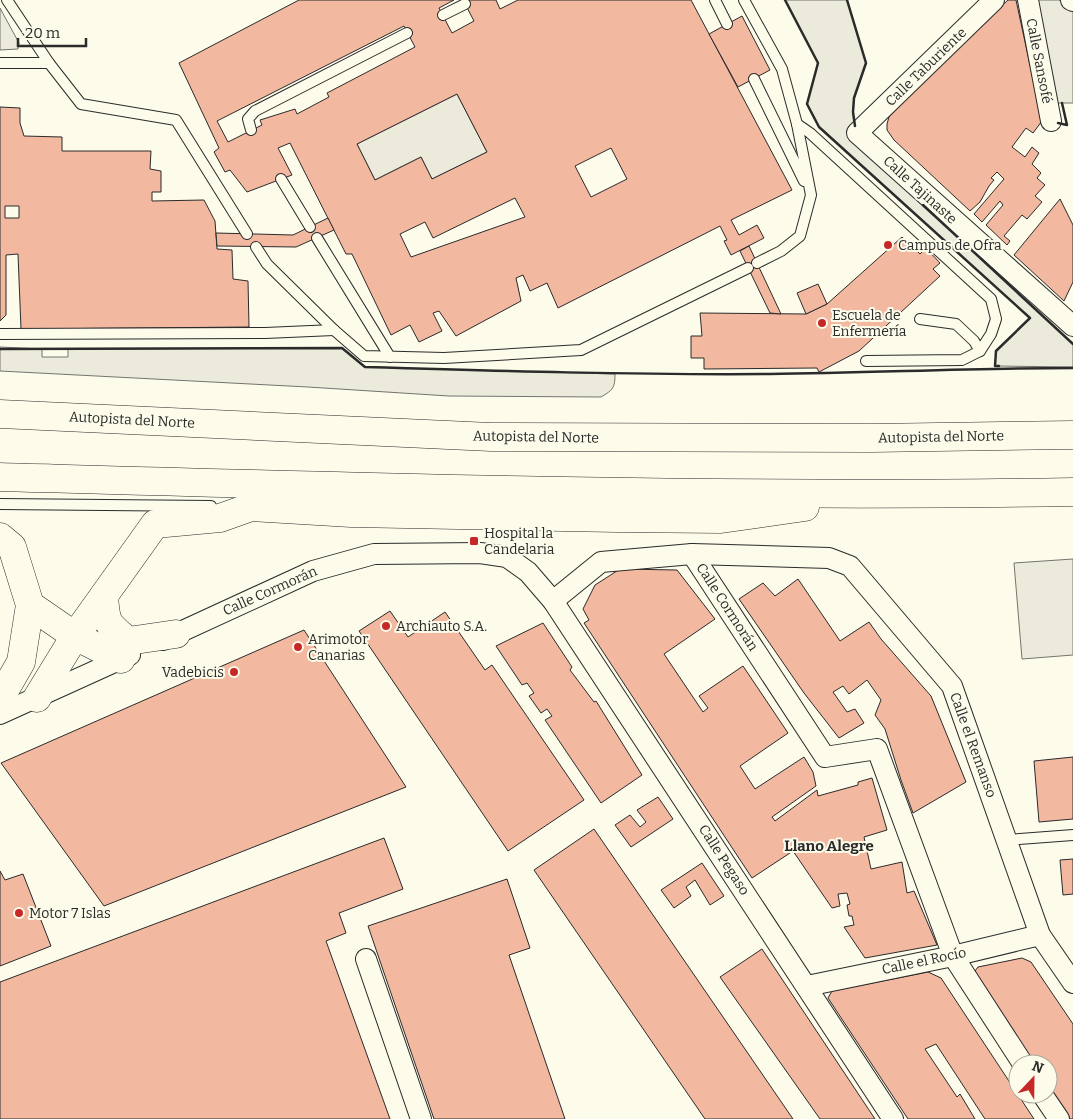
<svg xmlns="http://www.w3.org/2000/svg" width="1073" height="1119" font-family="Bitter,serif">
	<rect width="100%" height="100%" fill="#fdfbea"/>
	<!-- green -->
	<g fill="#ecebdb" stroke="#74746e">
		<polygon points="785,0 847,0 866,63 854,98 853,112 854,124 873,159 1073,344 1073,367 995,366 996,351 1030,318 819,127 807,104 818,63"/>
		<polygon points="457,94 487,152 432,179 421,157 375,180 357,144"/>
		<path d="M0,347L42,349V357H68V349L342,348L365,367L615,374C615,388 613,390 601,397L449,396L308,387L0,371Z"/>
		<polygon points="1073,559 1073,655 1022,659 1014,563"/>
	</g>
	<!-- parking -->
	<g fill="#eceadb" stroke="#74746e">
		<polygon points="1037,0 1059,0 1073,8 1073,103 1054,103"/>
		<polygon points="0,8 19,43 18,49 0,50"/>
	</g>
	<!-- building -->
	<g fill="#f2b8a0" stroke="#2b2b2b" fill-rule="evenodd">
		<path d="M299,0H454L439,8L452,33L474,21L463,0H496L500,9L518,0H691L792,190L731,220L739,235L757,225L764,238L731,255L724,241L727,240L720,226L558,308L547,283L530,291L523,275L516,278L521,301L456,336L439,311L433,313L442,331L419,342L410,325L391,335L352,254H346L290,143L278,148L292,175L247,192L230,170L225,172L214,152L219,148L179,63ZM404,26L415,47L327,93L329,97L297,114L295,109L260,120L262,125L228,142L217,121ZM457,94L487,152L432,179L421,157L375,180L357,144ZM611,148L627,179L591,197L575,166ZM515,198L525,217L411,257L400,234L425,222L433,238Z"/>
		<polygon points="1008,0 1016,0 1042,121 1033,133 1026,128 1012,147 1025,157 1032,147 1039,153 1032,164 1041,173 1037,178 1045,185 1035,196 1042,202 1027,219 1022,215 1004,236 1010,241 1007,245 986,225 1003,205 1000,201 982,222 974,214 1004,179 997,172 991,178 994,180 989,186 980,202 970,211 894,140 887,130 887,124 889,117 937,67"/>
		<polygon points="742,16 770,70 738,87 709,34"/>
		<path d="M0,107L20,108V123L24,136L62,137V151H151L150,169L161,171V192H152V201L204,200L215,221L217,249L232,250L233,279L248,281L249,327L21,329L18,254L6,255V315L0,321ZM5,206H19V218H5Z"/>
		<polygon points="1060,199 1073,225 1073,282 1064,301 1014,255"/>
		<polygon points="328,218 334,230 296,247 217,246 216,233 293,235"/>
		<polygon points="902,237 920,254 926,248 940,263 933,269 940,276 859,351 819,372 817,368 704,369 704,358 691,358 691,336 702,336 700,313 806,314 827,304"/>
		<polygon points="749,246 781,314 770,313 740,251"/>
		<polygon points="818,284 827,304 806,314 797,293"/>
		<polygon points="620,569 677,570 715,619 664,654 703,712 708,708 699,696 743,666 788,733 740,766 755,789 804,757 813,772 816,786 772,817 775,821 817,790 818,796 858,785 858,782 872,778 887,830 864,837 871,869 902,862 907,893 914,891 937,945 865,958 844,927 854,925 852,916 849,916 847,905 850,904 847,893 838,894 840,906 832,908 793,851 752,878 584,623 589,620 583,609 595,585"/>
		<polygon points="798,579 840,641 869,622 881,639 931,696 966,782 913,813 901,780 885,729 875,715 881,700 867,680 849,694 843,686 833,692 847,712 855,709 864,723 839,738 804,693 739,599 763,583 775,596"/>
		<polygon points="390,611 408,637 445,612 485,670 492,665 584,800 508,851 359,631"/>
		<polygon points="543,623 572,667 570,670 594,702 596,701 642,775 601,803 545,720 552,716 547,709 541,713 529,696 534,693 527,683 522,685 496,646"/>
		<polygon points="304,630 406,787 104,906 1,763"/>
		<polygon points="1073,757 1073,819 1039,822 1034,761"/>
		<polygon points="658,797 673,819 631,847 615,825 630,815 640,827 646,822 637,810"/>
		<polygon points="594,829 793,1119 705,1119 534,870"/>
		<polygon points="384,838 403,889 339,913 346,933 326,941 390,1119 0,1119 0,982"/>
		<polygon points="1073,859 1073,894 1063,895 1060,860"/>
		<polygon points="702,863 724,896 710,905 695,880 686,887 691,896 674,908 661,890"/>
		<polygon points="0,871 5,880 23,874 51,946 0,966"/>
		<polygon points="507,879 530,948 509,955 565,1119 434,1119 368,926"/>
		<polygon points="762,949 875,1119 820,1119 720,977"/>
		<polygon points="1022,958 1031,962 1073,1024 1073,1119 1067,1119 1048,1091 1048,1064 1030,1064 971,976 978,967"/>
		<polygon points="928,972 941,978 1034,1119 985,1119 936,1044 925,1049 957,1097 960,1094 975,1119 908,1119 828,998 832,991"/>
	</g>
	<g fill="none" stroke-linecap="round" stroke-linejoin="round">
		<!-- lane casing -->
		<g stroke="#2b2b2b" stroke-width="12">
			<g id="lane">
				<polyline points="7,0 49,63 81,104 176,120 247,234"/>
				<polyline points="715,0 727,24"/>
				<polyline points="744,0 782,69 797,124 811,195 800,236 781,251 757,263"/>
				<polyline points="443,15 465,4"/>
				<polyline points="0,63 49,63"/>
				<polyline points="754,79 804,181"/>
				<polyline points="797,124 810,133 991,299 996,319 991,334 980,351 962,360 866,361"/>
				<polyline points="251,130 248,119 255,111 407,33"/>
				<polyline points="281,179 310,227"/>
				<polyline points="317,238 390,357"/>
				<polyline points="256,247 267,264 334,330 364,356 444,358 581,350 748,268"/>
				<polyline points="920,319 956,324 974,341 980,351"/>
				<polyline points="0,334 265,333 334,330"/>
				<polyline points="0,504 211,506"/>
				<polyline points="1007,840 1073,835"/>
			</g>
		</g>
		<!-- street casing -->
		<g stroke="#2b2b2b" stroke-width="22">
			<g id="street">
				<polyline points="994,0 857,133 1073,326"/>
				<polyline points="1028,0 1051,121"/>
				<polyline points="1071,0 1073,1"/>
				<polyline points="692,554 825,757 877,749 953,956 1023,1064"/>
				<polyline points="553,601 601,562 692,554 829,558 850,566 952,686 1040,935 1073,983"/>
				<polyline points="163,640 313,571 374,554 480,553 507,557 528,572 553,601 893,1119"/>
				<polyline points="0,714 130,655"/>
				<polyline points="366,959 421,1119"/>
				<polyline points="807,986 953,956 1040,935"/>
				<polyline points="1042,1094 1059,1119"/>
			</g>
		</g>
		<!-- highway casing -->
		<g stroke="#2b2b2b" stroke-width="29">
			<g id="highway">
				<polyline points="0,414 491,437 872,438 1073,435"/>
				<path d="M0,477C357,487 715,498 1073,492"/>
				<polyline points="0,537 12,547 30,605 21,662 6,688 0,693"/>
				<path d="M104,596C106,623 106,623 128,641L176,634"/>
				<polyline points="30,605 75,636 121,659"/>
				<polyline points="37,698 75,636 155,524 220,518 251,507 351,513 616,518 721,519 805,507"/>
			</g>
		</g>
		<!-- lane -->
		<use href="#lane" stroke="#fdfbea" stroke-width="10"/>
		<!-- street -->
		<use href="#street" stroke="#fdfbea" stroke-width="20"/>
		<!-- highway -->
		<use href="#highway" stroke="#fdfbea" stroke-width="28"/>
		<!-- wall -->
		<g stroke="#2b2b2b" stroke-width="2.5">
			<polyline points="785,0 818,63 807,104 819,127 1030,318 996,351 995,366 999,366"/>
			<polyline points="847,0 866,63 854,98 853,112 855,126"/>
			<polyline points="1058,123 1067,125 1062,103"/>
			<polyline points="923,205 1073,344"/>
			<path d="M0,349L342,348L365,367C500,371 635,375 770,374C871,373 972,368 1073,368"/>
		</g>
	</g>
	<!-- markers -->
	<g fill="#c62828" stroke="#fdfbea" stroke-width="2">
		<circle cx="888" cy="245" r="5"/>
		<circle cx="822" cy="323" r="5"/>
		<rect x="469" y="536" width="10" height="10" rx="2.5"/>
		<circle cx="386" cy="626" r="5"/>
		<circle cx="298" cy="647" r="5"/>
		<circle cx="234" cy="672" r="5"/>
		<circle cx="19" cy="913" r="5"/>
	</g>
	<g text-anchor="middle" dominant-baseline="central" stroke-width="4" stroke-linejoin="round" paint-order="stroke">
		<!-- street labels -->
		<g font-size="14" fill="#2b2b2b" stroke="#fdfbea">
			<text transform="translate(1039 61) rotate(79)">Calle Sansofé</text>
			<text transform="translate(926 67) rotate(-44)">Calle Taburiente</text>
			<text transform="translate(920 190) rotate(42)">Calle Tajinaste</text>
			<text transform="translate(132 420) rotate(3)">Autopista del Norte</text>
			<text transform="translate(536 437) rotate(1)">Autopista del Norte</text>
			<text transform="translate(941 437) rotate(-1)">Autopista del Norte</text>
			<text transform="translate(270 591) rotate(-24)">Calle Cormorán</text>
			<text transform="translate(727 607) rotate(57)">Calle Cormorán</text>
			<text transform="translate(973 745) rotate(70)">Calle el Remanso</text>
			<text transform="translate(724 860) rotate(57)">Calle Pegaso</text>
			<text transform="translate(924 961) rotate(-12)">Calle el Rocío</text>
		</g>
		<!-- poi labels -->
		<g font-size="14" fill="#2b2b2b" stroke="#fdfbea" text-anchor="start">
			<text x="898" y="245">Campus de Ofra</text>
			<text x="832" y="315">Escuela de<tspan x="832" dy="16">Enfermería</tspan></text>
			<text x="484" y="533">Hospital la<tspan x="484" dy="16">Candelaria</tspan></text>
			<text x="396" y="626">Archiauto S.A.</text>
			<text x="308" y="639">Arimotor<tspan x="308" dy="16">Canarias</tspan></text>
			<text x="224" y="672" text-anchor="end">Vadebicis</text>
			<text x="29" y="913">Motor 7 Islas</text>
		</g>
		<!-- neighbourhood labels -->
		<g font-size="15" font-weight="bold" fill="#2b2b2b" stroke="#fdfbea">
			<text x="829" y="846">Llano Alegre</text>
		</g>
	</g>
	<!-- north arrow -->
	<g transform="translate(1033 1079) rotate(22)"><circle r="24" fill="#fdfbea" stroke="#a9a89e"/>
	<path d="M0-4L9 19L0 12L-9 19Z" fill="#c62828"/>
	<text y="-8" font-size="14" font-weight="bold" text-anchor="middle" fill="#2b2b2b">N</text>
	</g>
	<!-- scale -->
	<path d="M18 38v8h68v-8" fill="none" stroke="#2b2b2b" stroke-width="2.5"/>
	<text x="25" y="38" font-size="15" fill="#2b2b2b" stroke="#fdfbea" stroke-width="4" paint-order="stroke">20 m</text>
</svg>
